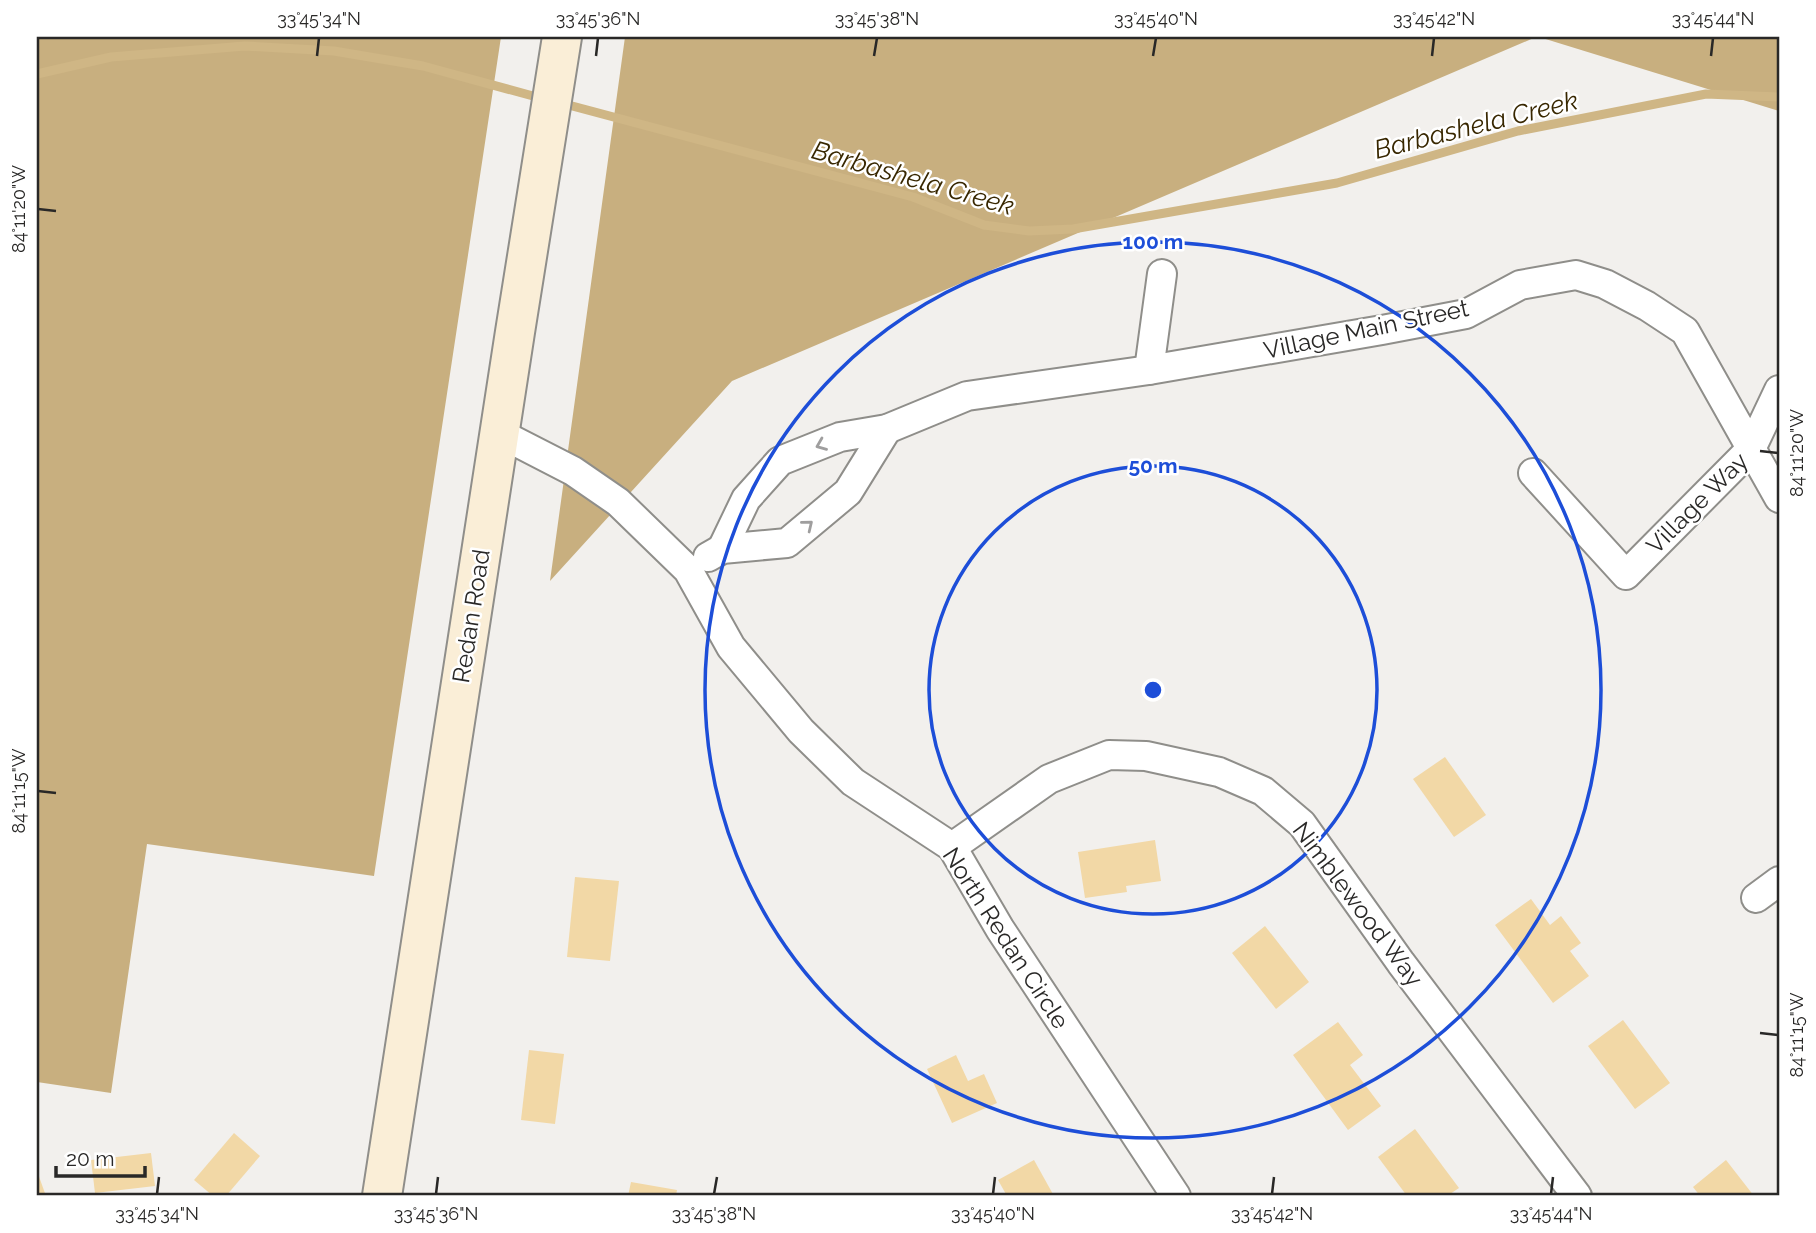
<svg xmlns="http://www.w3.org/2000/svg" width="1816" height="1233" font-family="Raleway,sans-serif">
	<rect width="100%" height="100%" fill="#f2f0ed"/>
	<!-- forest -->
	<g fill="#c8af7f">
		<polygon points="37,37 501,37 374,876 147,844 111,1093 37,1082"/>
		<polygon points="625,37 1536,37 732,381 550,581"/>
		<polygon points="1539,37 1779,37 1779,111"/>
	</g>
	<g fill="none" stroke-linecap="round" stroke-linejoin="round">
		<!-- stream -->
		<g stroke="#cfb685" stroke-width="9">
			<polyline points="37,74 111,57 245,46 334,51 423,66 544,99"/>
			<polyline points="561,103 913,197 984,225 1029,231 1073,229 1337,183 1518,131 1706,94 1779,97"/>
		</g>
	</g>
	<!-- building -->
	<g fill="#f2d8a6">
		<polygon points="1445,757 1486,815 1454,837 1413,779"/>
		<polygon points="1155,840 1161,881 1126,886 1127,892 1085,898 1078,852"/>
		<polygon points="575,877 619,881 610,961 567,957"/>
		<polygon points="1531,899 1550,925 1561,916 1581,943 1570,951 1589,976 1553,1003 1495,925"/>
		<polygon points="1265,926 1309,982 1276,1009 1232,953"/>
		<polygon points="1623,1020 1670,1083 1635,1109 1588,1046"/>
		<polygon points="1338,1022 1363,1055 1350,1065 1381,1106 1348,1130 1293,1055"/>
		<polygon points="529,1050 564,1054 555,1124 521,1120"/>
		<polygon points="956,1055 968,1081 984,1074 997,1103 952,1123 927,1069"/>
		<polygon points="1415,1129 1459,1188 1447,1196 1407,1196 1378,1157"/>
		<polygon points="234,1133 260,1156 226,1196 213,1196 194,1180"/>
		<polygon points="151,1153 155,1186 95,1193 91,1160"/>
		<polygon points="1034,1160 1054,1196 1007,1196 998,1180"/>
		<polygon points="1726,1160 1754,1196 1700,1196 1693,1187"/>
		<polygon points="37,1171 46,1196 37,1196"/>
		<polygon points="631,1182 677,1190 676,1196 628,1196"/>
	</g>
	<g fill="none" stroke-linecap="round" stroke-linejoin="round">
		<!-- street casing -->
		<g stroke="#8f8e8a" stroke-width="32">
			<g id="street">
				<polyline points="1149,370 1162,274"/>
				<polyline points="499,433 573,471 618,502 688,570 731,647 801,731 853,782 952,847 1000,929 1176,1196"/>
				<polyline points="1533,473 1626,575 1751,449 1779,390"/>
				<polyline points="722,549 746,499 780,461 840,437 887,429 967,396 1149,370 1382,330 1466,314 1520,285 1576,275 1605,284 1647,306 1685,331 1779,498"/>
				<polyline points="708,557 722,549 787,543 848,492 887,429"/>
				<polyline points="952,847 1049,779 1109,755 1146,756 1219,772 1263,791 1302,824 1401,963 1577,1196"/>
				<polyline points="1756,898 1779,881"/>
			</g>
		</g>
		<!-- secondary casing -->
		<g stroke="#8f8e8a" stroke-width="42">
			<polyline id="secondary" points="382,1196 515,332 562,37"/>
		</g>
		<!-- street -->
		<use href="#street" stroke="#fff" stroke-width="28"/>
		<!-- secondary -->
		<use href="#secondary" stroke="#faeed7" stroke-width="38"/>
	</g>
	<!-- one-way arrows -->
	<defs><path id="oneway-chevron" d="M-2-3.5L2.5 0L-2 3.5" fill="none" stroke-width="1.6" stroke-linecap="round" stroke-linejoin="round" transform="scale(1.75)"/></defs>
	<g stroke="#9f9e9e">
		<use href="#oneway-chevron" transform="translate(821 445) rotate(158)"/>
		<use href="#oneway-chevron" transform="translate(808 525) rotate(-39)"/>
	</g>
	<!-- ticks -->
	<path fill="none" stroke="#292827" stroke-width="2.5" d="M317,56L319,38M596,56L598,38M874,56L877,38M1153,56L1156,38M1432,56L1434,38M1711,56L1713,38M38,209L56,211M1760,451L1778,453M38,791L56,793M1760,1033L1778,1035M157,1194L159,1177M436,1194L438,1177M714,1194L717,1177M993,1194L995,1177M1272,1194L1274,1177M1551,1194L1553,1177"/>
	<!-- distance rings -->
	<g fill="none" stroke="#1d4ed8" stroke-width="3.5">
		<circle cx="1153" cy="690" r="224"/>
		<circle cx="1153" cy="690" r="448"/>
	</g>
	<g text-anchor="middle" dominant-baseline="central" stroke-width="5" stroke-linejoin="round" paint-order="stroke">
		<!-- street labels -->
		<g font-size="24" fill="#292827" stroke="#fff">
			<text transform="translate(1366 329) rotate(-12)">Village Main Street</text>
			<text transform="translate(1697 503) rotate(-45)">Village Way</text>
			<text transform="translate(471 616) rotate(-81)">Redan Road</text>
			<text transform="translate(1358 904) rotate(53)">Nimblewood Way</text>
			<text transform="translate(1006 938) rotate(57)">North Redan Circle</text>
		</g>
		<!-- water labels -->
		<g font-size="26" font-style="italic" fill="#382700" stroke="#fff">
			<text transform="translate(1476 125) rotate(-14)">Barbashela Creek</text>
			<text transform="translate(913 178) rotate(16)">Barbashela Creek</text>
		</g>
	</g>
	<circle cx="1153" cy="690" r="10" fill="#1d4ed8" stroke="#fff" stroke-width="3.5"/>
	<g font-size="21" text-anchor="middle" font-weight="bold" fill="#1d4ed8" stroke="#fff" stroke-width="5" stroke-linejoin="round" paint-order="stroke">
		<text x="1153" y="249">100 m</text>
		<text x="1153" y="473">50 m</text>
	</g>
	<!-- border -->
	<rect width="1816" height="1233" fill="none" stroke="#ffffff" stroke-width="77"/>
	<!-- scale -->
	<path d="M56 1166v10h89v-10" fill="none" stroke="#292827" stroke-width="3.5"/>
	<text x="66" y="1166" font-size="21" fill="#292827" stroke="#ffffff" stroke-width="5" paint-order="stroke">20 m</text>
	<rect x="38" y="38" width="1740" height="1156" fill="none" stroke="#292827" stroke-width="2.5"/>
	<g font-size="18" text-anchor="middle" fill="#292827">
		<text x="319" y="25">33°45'34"N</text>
		<text x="598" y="25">33°45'36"N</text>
		<text x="877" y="25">33°45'38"N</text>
		<text x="1156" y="25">33°45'40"N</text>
		<text x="1434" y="25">33°45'42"N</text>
		<text x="1713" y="25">33°45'44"N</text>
		<text transform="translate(19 209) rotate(-90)" y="6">84°11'20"W</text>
		<text transform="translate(1797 453) rotate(-90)" y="6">84°11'20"W</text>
		<text transform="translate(19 791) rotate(-90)" y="6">84°11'15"W</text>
		<text transform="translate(1797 1035) rotate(-90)" y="6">84°11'15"W</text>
		<text x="157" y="1220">33°45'34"N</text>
		<text x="436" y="1220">33°45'36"N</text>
		<text x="714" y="1220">33°45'38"N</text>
		<text x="993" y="1220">33°45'40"N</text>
		<text x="1272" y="1220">33°45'42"N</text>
		<text x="1551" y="1220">33°45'44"N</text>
	</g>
</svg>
